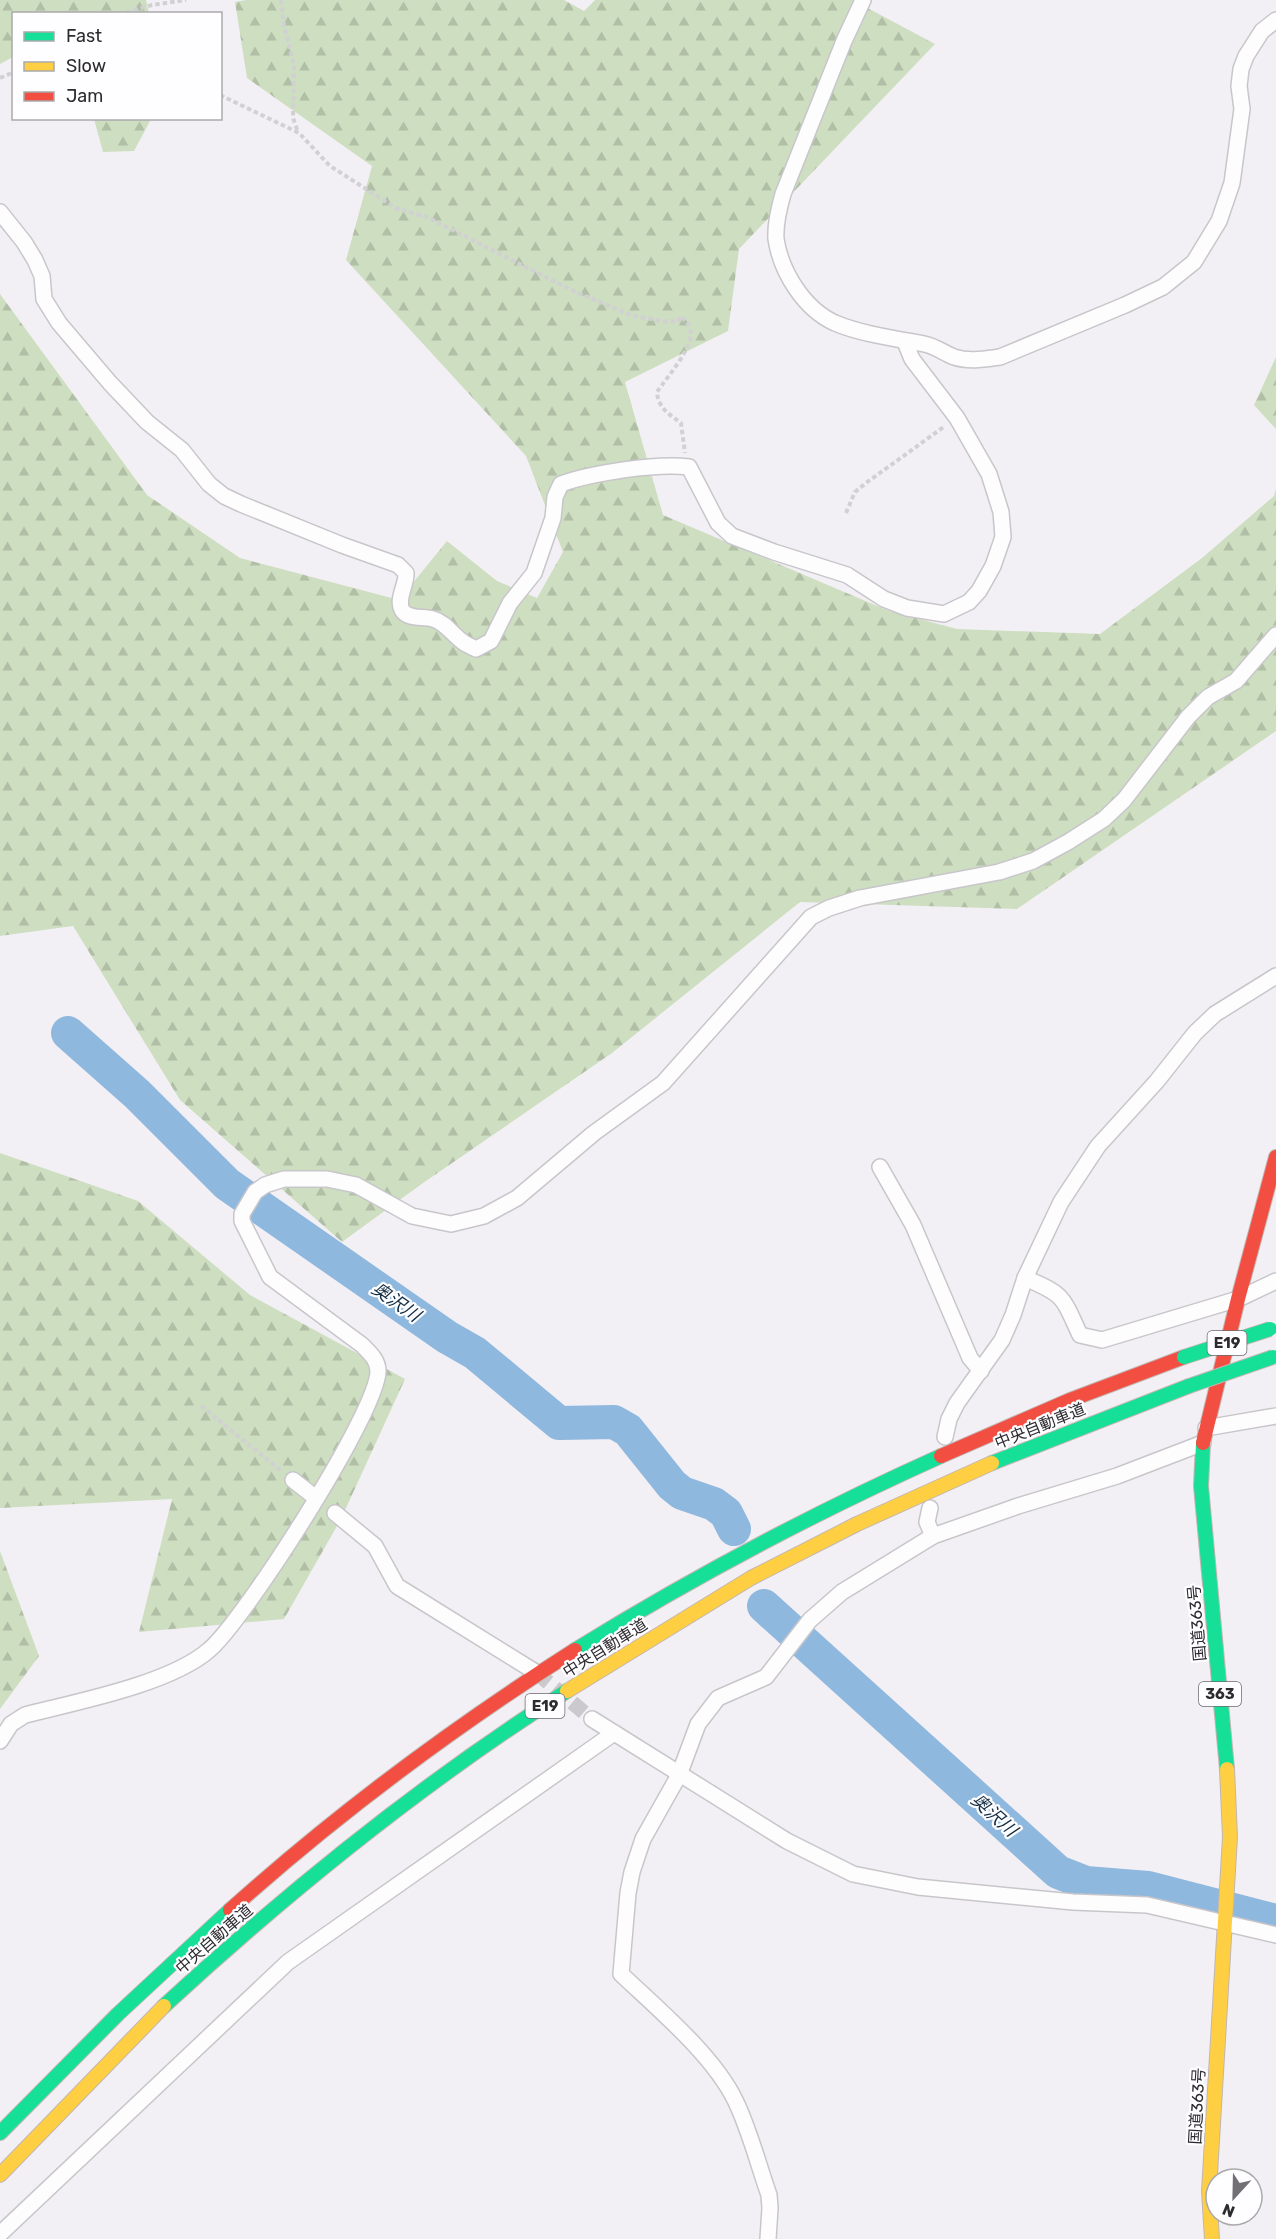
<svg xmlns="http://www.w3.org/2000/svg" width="1276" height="2239" font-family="Rubik,'Noto Sans JP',sans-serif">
	<defs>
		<pattern id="forest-firs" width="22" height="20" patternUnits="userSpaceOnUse" patternTransform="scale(1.5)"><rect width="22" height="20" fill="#cedec1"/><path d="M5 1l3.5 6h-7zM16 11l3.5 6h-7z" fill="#b1bfa6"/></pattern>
	</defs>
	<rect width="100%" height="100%" fill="#f3f0f5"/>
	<!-- forest -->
	<g fill="url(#forest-firs)">
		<polygon points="0,0 146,0 149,13 14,14 13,57 0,64"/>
		<polygon points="246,0 564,0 584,11 595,0 859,0 860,4 935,44 739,249 728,331 625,382 663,515 889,611 957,629 1100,634 1202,558 1274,496 1276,489 1276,731 1017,909 800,902 612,1053 423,1183 342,1242 180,1100 73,926 0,936 0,294 147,495 240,558 399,600 447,541 497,581 537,598 563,552 526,456 346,260 372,166 247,78 235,2"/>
		<polygon points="94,119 94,118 151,119 134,151 103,152"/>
		<polygon points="1276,357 1276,429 1254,405"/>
		<polygon points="0,1153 138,1201 250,1295 405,1379 341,1519 284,1619 139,1632 172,1499 0,1508"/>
		<polygon points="0,1551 39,1656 0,1709"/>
	</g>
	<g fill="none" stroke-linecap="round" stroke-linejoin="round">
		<!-- river -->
		<g stroke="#8fb8de" stroke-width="34">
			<polyline points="68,1033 137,1094 227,1184 447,1337 475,1353 559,1423 614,1422 628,1430 672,1485 682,1493 714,1504 726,1513 734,1529"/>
			<polyline points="764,1606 1058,1872 1086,1883 1148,1888 1276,1921"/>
		</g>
		<!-- street-tunnel -->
		<polyline stroke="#cbc9cd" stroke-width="15" stroke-dasharray="15 8" stroke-linecap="butt" points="537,1673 592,1719"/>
		<!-- street casing -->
		<g stroke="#c8c6ca" stroke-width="18">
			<g id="street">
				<path d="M863,0L844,41L783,194C779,208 775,224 776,239C781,272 804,309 835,323C861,334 897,339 924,344C935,346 944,353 954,357C969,362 985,359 1000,357L1125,305L1163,287L1194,262L1219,221L1232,183L1242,109L1239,86L1241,69L1246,56L1262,31L1276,20"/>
				<path d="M0,212L24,242L35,260L42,276L44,299L59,323L110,383L147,422L182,450L209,484L224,496L241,504L342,545L398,565L406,573C407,584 396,599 402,610C408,620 423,616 433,619C445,622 453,635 463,642C467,645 472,647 476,649L491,641L510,603L534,573L553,518L555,497L561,484C591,473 656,463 689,467L718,523L732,536L774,552L847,575L884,599L907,608L944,614L969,602L979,591L993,566L1003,537L1001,512L989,474L957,418L912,359L905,342"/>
				<polyline points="880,1167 913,1225 970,1358 981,1371"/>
				<path d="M1025,1278C1065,1295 1062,1296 1080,1335L1102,1340L1238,1299L1276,1281"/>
				<polyline points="1206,1428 1276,1416"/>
				<polyline points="945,1437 949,1419 957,1403 1002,1340 1013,1315 1025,1278 1061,1202 1098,1146 1157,1081 1195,1033 1215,1014 1276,976"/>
				<polyline points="293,1480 316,1498"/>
				<polyline points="930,1508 927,1522 933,1536"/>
				<polyline points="335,1513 375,1546 397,1586 537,1673"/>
				<polyline points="592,1719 787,1841 853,1874 918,1887 1073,1902 1147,1905 1276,1935"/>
				<path d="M0,1741L11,1724L25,1715C76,1702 170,1684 209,1650C243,1622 378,1412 378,1371C378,1360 370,1353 362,1345L270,1277L242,1221V1214L255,1192L265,1185L284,1179H327L356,1185L412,1216L451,1224L484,1216L517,1198L594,1133L663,1083L811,917L829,908L860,898L999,872L1033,861L1068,842L1104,819L1124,800L1188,717L1208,697L1236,681L1276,635"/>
				<polyline points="0,2234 288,1962 614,1733"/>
				<path d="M768,2239L770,2208L769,2195C758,2164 749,2128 735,2100C713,2055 658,2009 621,1974L628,1893L632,1872L643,1839L679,1775L698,1724L718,1698L766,1677L810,1620L842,1592L933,1536L1018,1506L1117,1476L1203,1443"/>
			</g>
		</g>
		<!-- fast casing -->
		<g stroke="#c2b6b2" stroke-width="16">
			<g id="fast">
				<polyline points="1203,1443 1201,1486 1227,1769"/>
				<polyline points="992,1463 1189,1386"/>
				<path d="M575,1650C693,1577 814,1513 941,1456"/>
				<path d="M164,2006C290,1890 422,1783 567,1691"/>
				<polyline points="0,2133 118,2014 230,1910"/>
			</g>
		</g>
		<!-- slow casing -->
		<g stroke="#c2b6b2" stroke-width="16">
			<g id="slow">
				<polyline points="567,1691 751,1578 857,1524 992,1463"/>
				<polyline points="0,2175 164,2006"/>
				<polyline points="1212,2239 1209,2191 1230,1837 1227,1769"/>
			</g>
		</g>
		<!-- jam casing -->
		<g stroke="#c2b6b2" stroke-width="16">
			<g id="jam">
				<polyline points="1203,1443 1238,1299 1276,1157"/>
				<polyline points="941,1456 1070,1400 1184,1357"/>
				<path d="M230,1910C337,1814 454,1727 575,1650"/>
			</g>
		</g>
		<!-- path -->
		<g stroke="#d1d0d2" stroke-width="4" stroke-dasharray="4.5 3" stroke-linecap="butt">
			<polyline points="281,0 284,26 294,65 293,118 298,132"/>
			<polyline points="119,14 152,5 186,0"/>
			<polyline points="0,78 14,72"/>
			<path d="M220,95L299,133L330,166L396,208L429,218L569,289L633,316L669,322L678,321L681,316C684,320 688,323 690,328C696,345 667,377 657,392C658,408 669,414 681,423L685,453"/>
			<polyline points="846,513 855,492 866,483 945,426"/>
			<polyline points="201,1406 280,1470"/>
		</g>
		<!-- street -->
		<use href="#street" stroke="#fdfdfe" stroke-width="15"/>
		<!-- fast -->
		<use href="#fast" stroke="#16e098" stroke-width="14"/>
		<!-- slow -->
		<use href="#slow" stroke="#ffcf43" stroke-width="14"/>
		<!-- jam -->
		<use href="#jam" stroke="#f24e42" stroke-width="14"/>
		<!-- fast-bridge casing -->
		<g stroke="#c2b6b2" stroke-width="16" stroke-linecap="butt">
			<g id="fast-bridge">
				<polyline points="1184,1357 1270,1329"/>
				<polyline points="1189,1386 1273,1357"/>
			</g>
		</g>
		<!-- fast-bridge -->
		<use href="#fast-bridge" stroke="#16e098" stroke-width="14"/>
	</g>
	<g text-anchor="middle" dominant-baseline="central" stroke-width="4.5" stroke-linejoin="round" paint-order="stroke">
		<!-- shield labels -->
		<g fill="#fefdff" stroke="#6c6a6d" stroke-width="1.5">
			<rect x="1207.5" y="1331" width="39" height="24" rx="4.5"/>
			<rect x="1199" y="1682" width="42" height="24" rx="4.5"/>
			<rect x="525.5" y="1694" width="39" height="24" rx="4.5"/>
		</g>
		<g font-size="15" font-weight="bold" fill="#2d2b2e">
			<text x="1227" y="1343">E19</text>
			<text x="1220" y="1694">363</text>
			<text x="545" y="1706">E19</text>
		</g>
		<!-- street labels -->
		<g font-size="16" fill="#2d2b2e" stroke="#fefdff">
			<text transform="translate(1040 1426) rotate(-22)">中央自動車道</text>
			<text transform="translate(1197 1623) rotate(-95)">国道363号</text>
			<text transform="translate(605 1648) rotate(-32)">中央自動車道</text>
			<text transform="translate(214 1939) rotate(-41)">中央自動車道</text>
			<text transform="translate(1197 2106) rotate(-87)">国道363号</text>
		</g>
		<!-- water labels -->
		<g font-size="18" font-style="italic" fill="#122d43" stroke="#fefdff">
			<text transform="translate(396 1302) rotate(35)">奥沢川</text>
			<text transform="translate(994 1815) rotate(42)">奥沢川</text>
		</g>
	</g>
	<!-- legend -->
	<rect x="12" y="12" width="210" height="108" fill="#fefdff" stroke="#aaa9ab" stroke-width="1.5"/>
	<rect x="24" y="32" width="30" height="9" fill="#16e098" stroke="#aaa9ab" stroke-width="1.5"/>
	<text x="66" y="42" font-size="18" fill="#2d2b2e">Fast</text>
	<rect x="24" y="62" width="30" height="9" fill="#ffcf43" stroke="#aaa9ab" stroke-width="1.5"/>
	<text x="66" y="72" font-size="18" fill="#2d2b2e">Slow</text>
	<rect x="24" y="92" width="30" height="9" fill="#f24e42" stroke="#aaa9ab" stroke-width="1.5"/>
	<text x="66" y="102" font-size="18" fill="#2d2b2e">Jam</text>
	<!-- north arrow -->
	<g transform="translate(1234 2197) rotate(202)"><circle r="28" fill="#fefdff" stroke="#aaa9ab" stroke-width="1.5"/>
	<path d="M0-4.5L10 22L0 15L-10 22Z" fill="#727074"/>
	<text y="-9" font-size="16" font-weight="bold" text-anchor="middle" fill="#2d2b2e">N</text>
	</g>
</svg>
